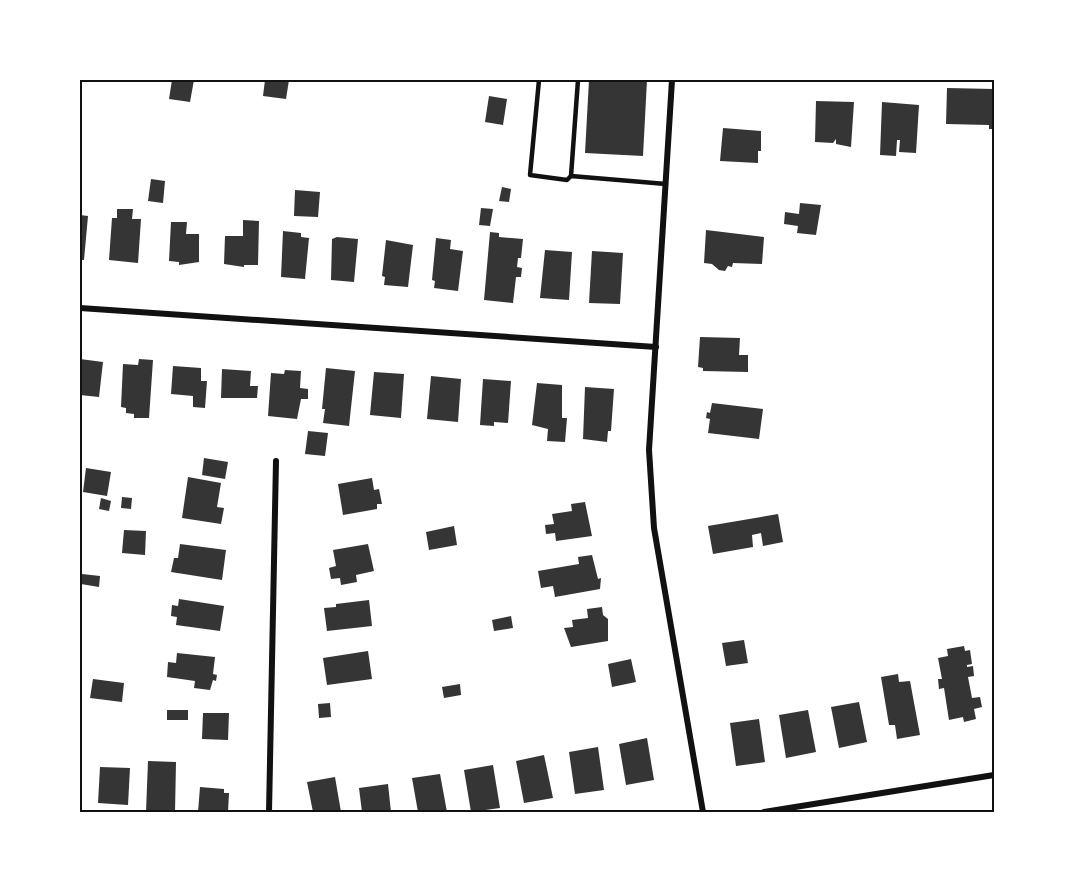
<svg xmlns="http://www.w3.org/2000/svg" width="1074" height="892" font-family="Arial,sans-serif">
	<rect width="100%" height="100%" fill="#fff"/>
	<!-- building -->
	<g fill="#353535">
		<polygon points="172,80 194,80 190,102 169,99"/>
		<polygon points="265,80 289,80 286,99 263,96"/>
		<polygon points="589,80 647,80 643,156 585,153"/>
		<polygon points="947,88 994,89 994,129 989,129 989,125 946,124"/>
		<polygon points="489,96 507,99 503,125 485,122"/>
		<polygon points="816,101 854,102 851,147 836,144 836,139 833,143 815,142"/>
		<polygon points="882,102 919,105 916,153 899,152 900,140 897,140 896,156 880,155"/>
		<polygon points="723,128 761,131 761,151 758,151 758,163 720,161"/>
		<polygon points="151,179 165,181 163,203 148,201"/>
		<polygon points="502,187 511,189 509,202 499,201"/>
		<polygon points="295,190 320,192 318,217 294,216"/>
		<polygon points="800,203 821,205 816,235 797,233 798,226 784,224 785,212 799,214"/>
		<polygon points="481,208 493,209 490,226 479,225"/>
		<polygon points="117,209 133,209 132,219 141,219 138,263 109,260 112,218 117,218"/>
		<polygon points="80,215 88,216 84,260 80,260"/>
		<polygon points="243,220 259,221 258,265 244,265 244,267 224,264 225,236 243,236"/>
		<polygon points="171,222 187,222 186,234 199,234 199,262 179,265 179,262 169,261"/>
		<polygon points="706,230 764,237 762,264 733,263 732,267 728,266 725,271 719,270 712,264 704,263"/>
		<polygon points="283,231 301,233 301,237 309,238 305,279 281,277"/>
		<polygon points="490,232 499,233 499,237 523,239 521,258 518,258 517,267 522,268 521,277 516,277 513,303 484,300"/>
		<polygon points="337,237 358,239 354,282 331,280 332,239"/>
		<polygon points="436,238 451,240 450,249 463,251 458,291 434,288 435,281 432,280"/>
		<polygon points="386,240 413,245 408,287 384,285 385,277 382,276"/>
		<polygon points="545,250 572,252 569,300 540,298"/>
		<polygon points="592,251 623,253 620,304 589,303"/>
		<polygon points="700,337 740,338 739,355 748,355 748,372 703,371 703,368 698,367"/>
		<polygon points="80,359 103,362 99,397 80,395"/>
		<polygon points="139,359 153,360 149,418 134,418 134,414 126,413 126,408 121,407 123,364 138,365"/>
		<polygon points="173,366 201,368 201,381 207,381 205,408 193,407 193,396 171,394"/>
		<polygon points="326,368 355,371 349,426 323,423 325,409 322,409"/>
		<polygon points="222,369 251,371 250,386 258,386 257,398 221,398"/>
		<polygon points="285,370 301,371 300,388 308,389 308,399 301,399 297,419 268,416 271,373 284,374"/>
		<polygon points="374,372 404,374 401,418 370,415"/>
		<polygon points="431,376 461,379 458,422 427,419"/>
		<polygon points="483,379 511,381 508,423 494,422 494,426 480,425"/>
		<polygon points="537,383 562,385 562,418 567,418 565,442 547,441 548,429 532,425"/>
		<polygon points="585,387 614,389 611,431 608,431 607,442 583,439"/>
		<polygon points="712,403 763,409 759,439 708,433 710,419 706,418 707,412 710,413"/>
		<polygon points="308,431 328,433 325,456 305,454"/>
		<polygon points="204,458 228,462 225,479 202,475"/>
		<polygon points="86,468 111,472 107,496 83,492"/>
		<polygon points="188,477 221,483 217,507 224,508 221,524 182,518"/>
		<polygon points="372,478 374,490 379,489 382,504 377,504 377,509 343,515 338,484"/>
		<polygon points="122,497 132,498 131,509 121,508"/>
		<polygon points="101,498 111,501 109,511 99,509"/>
		<polygon points="585,502 592,536 556,541 555,533 546,534 545,525 554,524 552,514 572,511 571,504"/>
		<polygon points="778,514 783,542 763,546 761,533 752,535 753,547 713,554 708,526"/>
		<polygon points="454,526 457,545 429,550 426,532"/>
		<polygon points="124,530 146,531 145,555 122,553"/>
		<polygon points="180,544 226,550 222,580 171,572 174,558 178,558"/>
		<polygon points="368,544 374,571 356,575 357,582 341,585 340,578 331,579 329,568 336,566 333,550"/>
		<polygon points="592,555 598,579 601,578 600,589 555,597 553,586 541,588 538,571 579,564 578,557"/>
		<polygon points="82,574 100,576 99,587 81,584"/>
		<polygon points="179,599 224,606 220,631 176,625 177,617 171,616 172,605 178,606"/>
		<polygon points="369,600 372,626 327,631 324,608 336,607 336,604"/>
		<polygon points="602,607 603,615 608,619 608,641 571,647 564,628 573,627 572,620 588,618 587,609"/>
		<polygon points="511,616 513,628 494,631 492,620"/>
		<polygon points="744,640 748,663 726,666 722,643"/>
		<polygon points="964,646 965,651 970,650 972,664 967,665 967,667 973,666 974,676 968,677 972,698 980,697 982,707 974,709 976,719 964,722 963,717 949,720 944,688 939,689 938,679 942,679 938,658 948,656 947,649"/>
		<polygon points="368,651 372,679 327,685 323,658"/>
		<polygon points="177,653 215,657 213,674 217,675 216,681 213,680 210,690 194,688 195,681 167,677 168,662 176,663"/>
		<polygon points="631,659 636,682 612,687 608,664"/>
		<polygon points="898,674 899,682 910,681 920,735 897,739 895,725 889,725 881,677"/>
		<polygon points="93,679 124,683 122,702 90,698"/>
		<polygon points="460,684 461,695 444,698 442,687"/>
		<polygon points="859,702 867,742 839,748 831,707"/>
		<polygon points="330,703 331,717 319,718 318,704"/>
		<rect x="167" y="710" width="21" height="10"/>
		<polygon points="808,710 816,752 786,758 779,715"/>
		<polygon points="203,713 229,713 228,740 202,739"/>
		<polygon points="759,719 765,762 736,766 730,723"/>
		<polygon points="647,738 654,780 626,785 619,744"/>
		<polygon points="598,747 604,790 575,794 569,752"/>
		<polygon points="544,755 553,798 524,803 516,761"/>
		<polygon points="148,761 176,762 175,812 146,812"/>
		<polygon points="493,765 500,808 471,812 464,770"/>
		<polygon points="100,767 130,768 128,805 98,803"/>
		<polygon points="440,774 447,812 418,812 412,778"/>
		<polygon points="335,777 341,812 313,812 307,782"/>
		<polygon points="388,784 391,812 362,812 359,788"/>
		<polygon points="200,787 224,789 224,793 229,793 228,812 198,812"/>
	</g>
	<g fill="none" stroke-linecap="round" stroke-linejoin="round">
		<!-- service -->
		<g stroke="#111" stroke-width="4.5">
			<polyline points="539,80 530,175 567,180 571,176 666,184"/>
			<polyline points="571,176 578,80"/>
		</g>
		<!-- minor -->
		<g stroke="#111" stroke-width="6">
			<polyline points="672,80 649,450 654,528 703,812"/>
			<polyline points="80,308 656,347"/>
			<polyline points="269,812 276,461"/>
			<polyline points="764,812 994,775"/>
		</g>
	</g>
	<!-- border -->
	<rect width="1074" height="892" fill="none" stroke="#ffffff" stroke-width="162"/>
	<rect x="81" y="81" width="912" height="730" fill="none" stroke="#111" stroke-width="2"/>
</svg>
